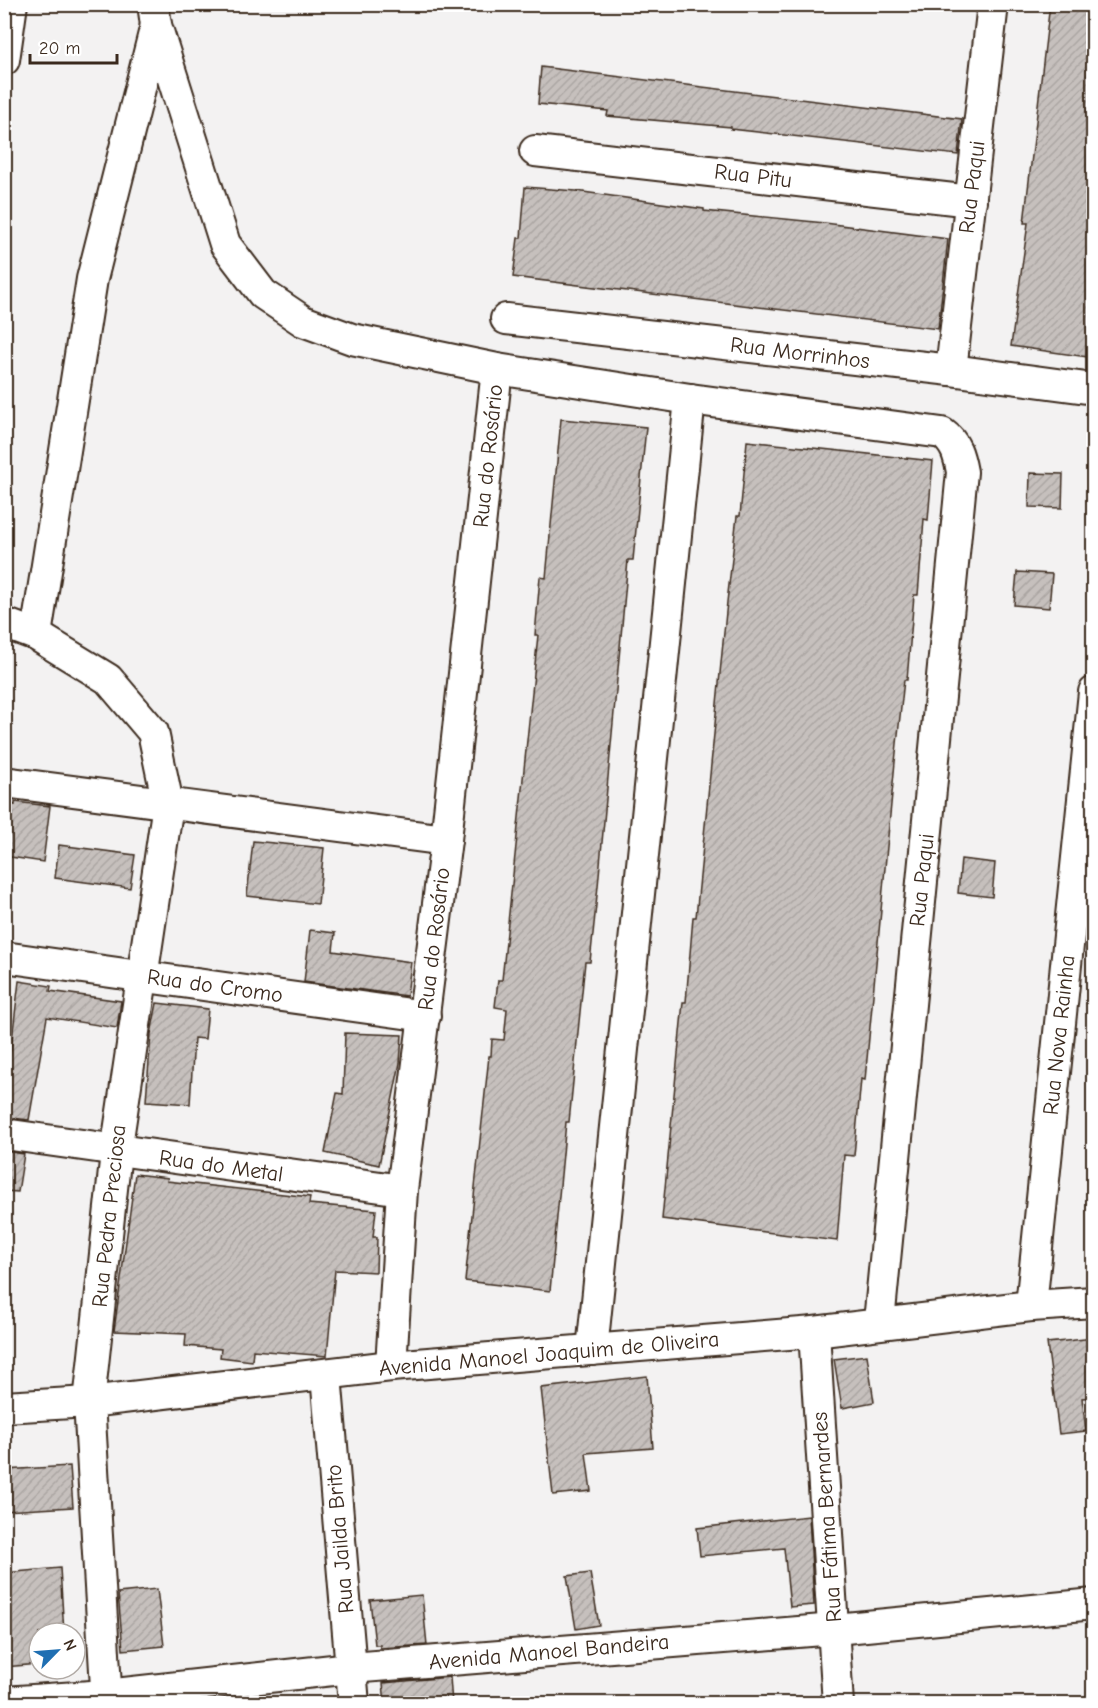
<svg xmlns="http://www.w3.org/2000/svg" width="1098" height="1708" font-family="'Comic Neue',sans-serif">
	<defs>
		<pattern id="building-hatch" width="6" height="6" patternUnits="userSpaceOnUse" patternTransform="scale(1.5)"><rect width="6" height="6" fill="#c6c0bd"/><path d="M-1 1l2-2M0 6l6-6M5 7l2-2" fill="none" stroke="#aba5a2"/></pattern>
	</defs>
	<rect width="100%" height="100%" fill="#f3f2f2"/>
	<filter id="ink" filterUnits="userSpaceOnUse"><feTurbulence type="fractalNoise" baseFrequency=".0167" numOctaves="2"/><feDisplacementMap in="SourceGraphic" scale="12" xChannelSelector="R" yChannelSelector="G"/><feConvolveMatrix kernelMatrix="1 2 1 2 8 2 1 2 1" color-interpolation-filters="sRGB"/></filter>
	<g filter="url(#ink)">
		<!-- building -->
		<g fill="url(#building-hatch)" stroke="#3b2a1e" stroke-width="1.5">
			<polygon points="1050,4 1094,4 1094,358 1011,346 1028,223 1024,223"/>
			<polygon points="541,67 962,119 958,155 731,129 731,127 607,116 608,111 538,104"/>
			<polygon points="525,187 576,191 704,209 704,211 825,223 948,239 938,329 513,277 518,238 521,238"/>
			<polygon points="561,419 646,427 633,560 628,560 598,886 590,962 585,962 569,1122 566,1122 550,1291 465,1281 489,1056 491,1056 492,1039 504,1040 507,1009 495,1007 498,980 502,980 538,635 535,635 540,577 546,578"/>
			<polygon points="747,441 933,461 928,520 924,519 918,595 914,595 907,680 904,680 895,762 865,1080 861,1079 854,1156 844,1155 837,1241 662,1219 683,1002 686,1002 693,917 696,917 727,602 737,516 740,516"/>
			<polygon points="1030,473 1063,474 1062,508 1029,507"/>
			<polygon points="1017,572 1052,574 1049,608 1014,605"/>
			<polygon points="15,802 50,806 43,862 4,856 4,803 15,805"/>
			<polygon points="253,841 324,848 318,904 247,896"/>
			<polygon points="59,845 135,855 130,888 55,878"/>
			<polygon points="961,859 995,863 992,897 958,893"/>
			<polygon points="310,930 335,933 333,951 411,962 407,996 304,982"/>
			<polygon points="19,981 51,986 50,991 121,1001 117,1028 47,1017 29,1120 4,1117 4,1055 10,1056"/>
			<polygon points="157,1003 208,1009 205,1039 194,1038 190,1104 146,1101 151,1034"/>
			<polygon points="345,1033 402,1035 400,1063 379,1165 325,1153 337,1093 343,1094"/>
			<polygon points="4,1151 24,1154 18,1192 4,1191"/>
			<polygon points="135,1174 168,1178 167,1181 310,1197 309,1204 376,1210 373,1237 377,1237 376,1272 335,1270 327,1356 253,1350 252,1361 220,1357 221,1349 185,1346 186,1334 114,1331"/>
			<polygon points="1094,1338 1094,1397 1082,1398 1086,1431 1059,1434 1047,1343"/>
			<polygon points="867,1355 874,1402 842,1408 834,1359"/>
			<polygon points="647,1376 653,1448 586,1453 591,1491 553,1495 541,1388"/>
			<polygon points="70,1466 73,1507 4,1511 4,1470"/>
			<polygon points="809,1516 814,1605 790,1607 784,1548 700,1556 697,1528"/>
			<polygon points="60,1568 64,1633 39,1633 39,1664 4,1667 4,1573"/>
			<polygon points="590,1573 599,1625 576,1629 567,1576"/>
			<polygon points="157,1589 164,1646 123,1650 118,1593"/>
			<polygon points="422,1595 427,1645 380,1648 380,1645 375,1645 370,1600"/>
			<polygon points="450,1677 452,1704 385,1704 383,1683"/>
		</g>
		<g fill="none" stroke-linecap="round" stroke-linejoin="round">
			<!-- minor casing -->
			<g stroke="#3b2a1e" stroke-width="34">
				<g id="minor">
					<path d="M153,4L156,25L225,244L263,294L303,321L352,339L497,369L690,399L942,433C956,443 959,456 962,472L879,1322"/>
					<polyline points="4,60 12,4"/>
					<polyline points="535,151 971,201"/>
					<polyline points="506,319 951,370 1094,389"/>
					<polyline points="951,370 993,4"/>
					<polyline points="4,623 36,635 108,679 153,732 168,804 116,1152 89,1402 107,1704"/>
					<polyline points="36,635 92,279 156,25"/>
					<polyline points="4,782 446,840"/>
					<polyline points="4,957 425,1016"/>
					<polyline points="4,1134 402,1190"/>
					<polyline points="1031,1306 1094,692"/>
					<polyline points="814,1332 838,1704"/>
					<polyline points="592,1350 690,399"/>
					<polyline points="391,1366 402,1190 446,840 497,369"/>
					<polyline points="326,1375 354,1704"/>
					<polyline points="4,1407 89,1402 391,1366 814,1332 1031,1306 1094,1302"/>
					<polyline points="4,1702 106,1695 351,1668 835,1629 1094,1604"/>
				</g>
			</g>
			<!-- minor -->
			<use href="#minor" stroke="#fff" stroke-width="30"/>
		</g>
	</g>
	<g text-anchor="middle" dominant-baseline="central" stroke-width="5" stroke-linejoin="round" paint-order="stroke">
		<!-- street labels -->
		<g font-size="22" fill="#3b2a1e" stroke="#fff">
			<text transform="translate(753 176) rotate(7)">Rua Pitu</text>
			<text transform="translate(972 187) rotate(-83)">Rua Paqui</text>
			<text transform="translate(800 353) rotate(7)">Rua Morrinhos</text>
			<text transform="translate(488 456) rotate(-84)">Rua do Rosário</text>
			<text transform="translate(922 880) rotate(-84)">Rua Paqui</text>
			<text transform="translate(434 939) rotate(-83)">Rua do Rosário</text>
			<text transform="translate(215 986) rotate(8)">Rua do Cromo</text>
			<text transform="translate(1059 1035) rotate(-84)">Rua Nova Rainha</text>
			<text transform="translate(221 1166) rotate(8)">Rua do Metal</text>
			<text transform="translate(109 1216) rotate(-84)">Rua Pedra Preciosa</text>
			<text transform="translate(549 1354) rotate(-5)">Avenida Manoel Joaquim de Oliveira</text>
			<text transform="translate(827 1517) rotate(-94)">Rua Fátima Bernardes</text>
			<text transform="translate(340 1539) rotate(-95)">Rua Jailda Brito</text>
			<text transform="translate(549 1652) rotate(-5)">Avenida Manoel Bandeira</text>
		</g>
	</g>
	<!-- margin -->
	<rect width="1098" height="1708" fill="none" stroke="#fff" stroke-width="24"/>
	<rect x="12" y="12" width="1074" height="1684" fill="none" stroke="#3b2a1e" stroke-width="2" filter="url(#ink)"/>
	<!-- north arrow -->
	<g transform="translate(57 1651) rotate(65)"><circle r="28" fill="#ffffff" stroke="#b1aaa5" stroke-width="1.5"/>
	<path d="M0-4.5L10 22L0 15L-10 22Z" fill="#1f6fb2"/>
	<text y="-9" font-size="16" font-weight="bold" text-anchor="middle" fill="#3b2a1e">N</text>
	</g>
	<!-- scale -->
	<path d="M30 54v9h87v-9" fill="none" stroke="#3b2a1e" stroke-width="3"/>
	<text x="39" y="54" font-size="18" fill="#3b2a1e" stroke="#ffffff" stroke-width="4.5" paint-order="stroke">20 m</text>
</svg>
